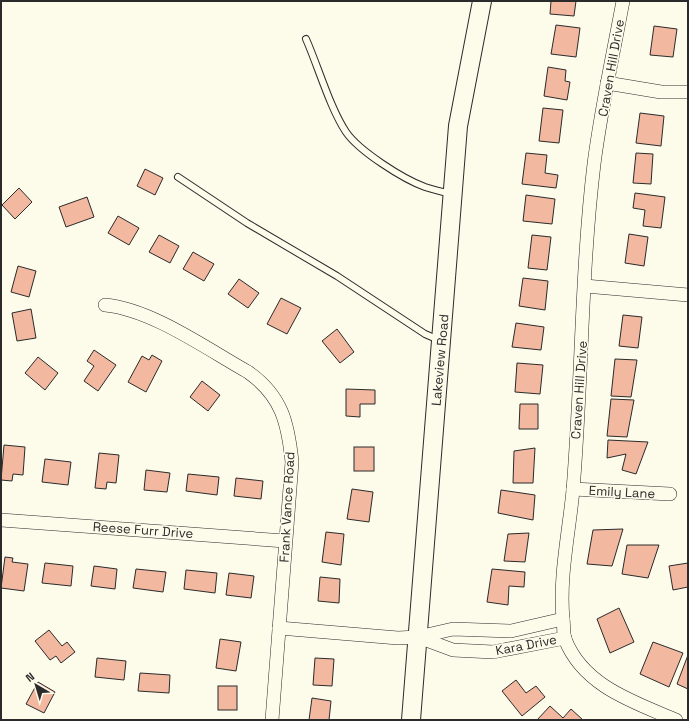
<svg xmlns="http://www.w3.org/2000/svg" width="689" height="721" font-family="'Space Grotesk',sans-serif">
	<rect width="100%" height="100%" fill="#fdfbea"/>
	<!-- building -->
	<g fill="#f2b8a0" stroke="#2b2b2b">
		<polygon points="551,1 576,1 574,16 550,14"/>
		<polygon points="556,25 580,28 576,57 551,54"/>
		<polygon points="654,26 677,29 673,57 650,55"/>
		<polygon points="548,67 566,70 565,81 570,82 567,100 544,96"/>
		<polygon points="543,108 563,110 559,143 539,141"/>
		<polygon points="640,113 664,116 661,146 636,143"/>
		<polygon points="526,153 547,155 545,173 558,175 556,188 522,184"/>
		<polygon points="636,153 653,154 651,184 633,183"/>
		<polygon points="145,169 163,178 155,195 137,186"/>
		<polygon points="19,188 32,202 15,219 2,205"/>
		<polygon points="635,193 665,197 661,228 643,226 645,210 633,208"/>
		<polygon points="526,195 555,199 552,224 523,221"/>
		<polygon points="87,197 94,217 66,227 59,207"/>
		<polygon points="118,216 139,228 129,245 108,233"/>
		<polygon points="629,234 648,237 644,266 625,263"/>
		<polygon points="159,235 179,246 170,263 149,252"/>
		<polygon points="532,235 551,237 547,270 528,268"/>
		<polygon points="193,252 214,264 204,281 183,269"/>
		<polygon points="18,266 36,271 29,297 11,292"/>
		<polygon points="523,278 548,281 545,310 519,306"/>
		<polygon points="239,279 259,293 248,308 228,294"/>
		<polygon points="281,298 301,308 287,334 267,324"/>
		<polygon points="31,309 36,338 17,341 12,313"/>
		<polygon points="623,315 642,317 638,348 619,346"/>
		<polygon points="516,323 544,327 541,350 512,347"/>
		<polygon points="337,329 354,352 340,363 322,341"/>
		<polygon points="94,350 116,365 98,391 84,381 94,366 87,361"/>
		<polygon points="152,355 162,361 146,392 128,382 142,356 149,360"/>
		<polygon points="38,357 58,373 45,390 25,373"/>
		<polygon points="615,359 637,360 631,397 611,396"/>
		<polygon points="517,363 543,365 540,394 515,392"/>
		<polygon points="202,381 220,395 208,411 190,397"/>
		<polygon points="346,389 375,390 375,404 360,404 360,417 346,416"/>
		<polygon points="611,399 634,400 627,437 607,436"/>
		<polygon points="520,404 538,404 538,429 519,429"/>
		<polygon points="608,440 648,442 636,474 622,470 626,454 607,458"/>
		<polygon points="4,445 25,447 23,475 13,474 12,481 1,480"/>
		<rect x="354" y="447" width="20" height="24"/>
		<polygon points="535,448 533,483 513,483 514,451"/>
		<polygon points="99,453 119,455 116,483 107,482 106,489 95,488"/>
		<polygon points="45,459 71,462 68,485 42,482"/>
		<polygon points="146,470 170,473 167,492 144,490"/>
		<polygon points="188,474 219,477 217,495 186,491"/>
		<polygon points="236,478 263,481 261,499 234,496"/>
		<polygon points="352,489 373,492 369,522 347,519"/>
		<polygon points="501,490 535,495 533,520 498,513"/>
		<polygon points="623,529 612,566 587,564 593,530"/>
		<polygon points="326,532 344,534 341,565 322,562"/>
		<polygon points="529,533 525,562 504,561 508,534"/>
		<polygon points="627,545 659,545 648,578 622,574"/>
		<polygon points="5,557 13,558 12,562 28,564 24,591 1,588"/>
		<polygon points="45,563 73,566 71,586 42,583"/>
		<polygon points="688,563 688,587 673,590 669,566"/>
		<polygon points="94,566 117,569 115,589 91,586"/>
		<polygon points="136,569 166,572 163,592 133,588"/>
		<polygon points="492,569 525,572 524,587 509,586 508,605 487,602"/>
		<polygon points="186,570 217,573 215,593 184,589"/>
		<polygon points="229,573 254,576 251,598 226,595"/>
		<polygon points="320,577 340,579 339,603 318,601"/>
		<polygon points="619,608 634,642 610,653 597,619"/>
		<polygon points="49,630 62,646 67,642 75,652 61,663 56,656 50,660 35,641"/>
		<polygon points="220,639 241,642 236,671 216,668"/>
		<polygon points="653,642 683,653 669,687 640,674"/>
		<polygon points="688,655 688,689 677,684"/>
		<polygon points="97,658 126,661 124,680 95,677"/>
		<polygon points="315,658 334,659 332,686 313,685"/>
		<polygon points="140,673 170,675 169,693 138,691"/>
		<polygon points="516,680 526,693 536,686 545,697 522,716 502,691"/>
		<polygon points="38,682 55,692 44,713 26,704"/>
		<rect x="218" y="686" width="19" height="24"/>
		<polygon points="312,698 331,701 329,720 309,720"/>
		<polygon points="550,706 563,718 571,709 583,720 537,720"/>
	</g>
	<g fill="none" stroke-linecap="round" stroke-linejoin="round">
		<!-- service casing -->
		<g stroke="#2b2b2b" stroke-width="8">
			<g id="service">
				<path d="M306,39C318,66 330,108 346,132C359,151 403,179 425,187C434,190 443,192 452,194"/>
				<polyline points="178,177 247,223 337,276 425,334 439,340"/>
			</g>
		</g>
		<!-- minor casing -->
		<g stroke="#2b2b2b" stroke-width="14">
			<g id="minor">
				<path d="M623,1C613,55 601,109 594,164C581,272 582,382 573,490C569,533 559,577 563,619C564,625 563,633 565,639C583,686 634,702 676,720"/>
				<polyline points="607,83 661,92 688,92"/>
				<polyline points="585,286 688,295"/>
				<path d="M105,305C151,309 207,349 248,372C282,396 288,423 292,462L272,720"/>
				<polyline points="573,489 670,494"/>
				<polyline points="1,520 285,541"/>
				<polyline points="279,628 398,638 418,637 453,629 511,631 563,619"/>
				<polyline points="418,637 453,650 493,652 565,638"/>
			</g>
		</g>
		<!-- secondary casing -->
		<g stroke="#2b2b2b" stroke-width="20">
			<polyline id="secondary" points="411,720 458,126 482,1"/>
		</g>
		<!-- service -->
		<use href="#service" stroke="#fdfbea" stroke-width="6"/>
		<!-- minor -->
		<use href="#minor" stroke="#fdfbea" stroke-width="13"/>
		<!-- secondary -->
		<use href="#secondary" stroke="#fdfbea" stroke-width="18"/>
	</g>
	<g text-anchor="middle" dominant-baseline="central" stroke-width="3" stroke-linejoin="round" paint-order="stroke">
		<!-- street labels -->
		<g font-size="13" fill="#2b2b2b" stroke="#fdfbea">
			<text transform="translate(611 68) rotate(-80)">Craven Hill Drive</text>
			<text transform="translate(440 360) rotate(-85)">Lakeview Road</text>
			<text transform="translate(579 390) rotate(-86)">Craven Hill Drive</text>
			<text transform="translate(622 492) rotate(3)">Emily Lane</text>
			<text transform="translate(287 507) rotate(-87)">Frank Vance Road</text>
			<text transform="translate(143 530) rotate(4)">Reese Furr Drive</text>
			<text transform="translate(526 645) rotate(-11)">Kara Drive</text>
		</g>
	</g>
	<!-- border -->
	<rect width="689" height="721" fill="none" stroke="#2b2b2b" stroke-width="4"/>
	<!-- north arrow -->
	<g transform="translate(36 685) rotate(322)" stroke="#fdfbea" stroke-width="3" paint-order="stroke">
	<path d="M0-3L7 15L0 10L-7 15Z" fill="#2b2b2b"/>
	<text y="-6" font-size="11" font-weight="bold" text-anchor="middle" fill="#2b2b2b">N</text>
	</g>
</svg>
